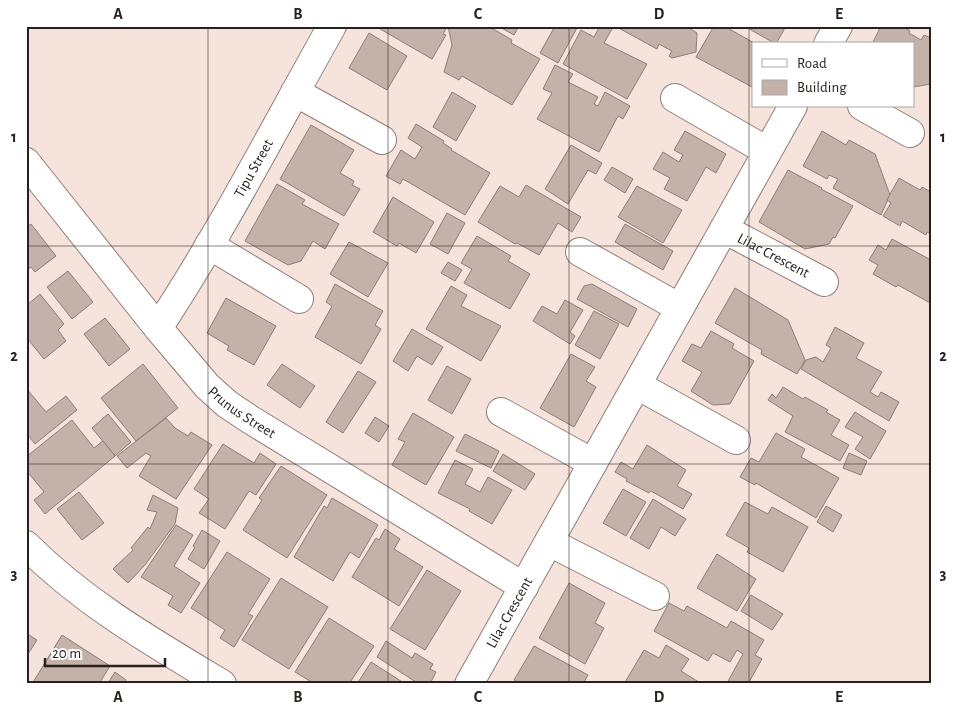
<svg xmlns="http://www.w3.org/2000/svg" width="957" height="710" font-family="'Alegreya Sans',sans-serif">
	<rect width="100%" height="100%" fill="#f6e3db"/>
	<!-- building -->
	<g fill="#c4b2aa" stroke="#8e7d76">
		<polygon points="375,26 443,26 446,29 443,34 446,35 432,59"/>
		<polygon points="448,26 488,26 512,40 511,43 540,59 512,105 462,76 459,80 444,72 452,45"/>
		<polygon points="498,26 519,26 514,35"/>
		<polygon points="555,26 578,26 558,63 540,53"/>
		<polygon points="600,26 607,26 612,29 604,43 647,64 627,99 563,64 581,30 594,37"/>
		<polygon points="615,26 686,26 697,33 696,52 672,58 669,56 672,51 659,44 657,49"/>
		<polygon points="714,26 724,26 756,44 753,44 753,84 752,87 696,57"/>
		<polygon points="744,26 786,26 776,44"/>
		<polygon points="881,26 902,26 910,31 909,33 921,40 924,35 931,38 931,84 913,87 913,44 872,44"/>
		<polygon points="369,33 407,56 387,90 349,68"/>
		<polygon points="555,65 573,74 568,82 598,97 594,104 598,106 605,92 630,106 623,119 618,116 599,152 537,119 552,93 543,89"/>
		<polygon points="452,92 476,106 456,141 433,127"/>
		<polygon points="416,124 444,141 443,143 452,149 451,150 490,173 465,215 403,179 400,184 386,176 401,150 415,159 422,147 408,138"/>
		<polygon points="311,125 354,150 340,173 354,181 352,185 360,189 344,216 280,179"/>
		<polygon points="685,131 726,154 716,173 706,167 687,201 664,189 670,178 653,169 663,152 679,162 683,155 674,150"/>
		<polygon points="822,131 846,145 849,140 875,154 890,195 881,215 833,188 838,179 829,175 827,179 803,166"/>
		<polygon points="571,145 602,163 596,174 588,170 568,204 545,189"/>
		<polygon points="612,167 633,179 625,193 604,180"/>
		<polygon points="788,170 822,188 821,189 853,206 835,238 833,237 829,244 805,249 759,222"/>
		<polygon points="899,178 920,190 922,187 931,192 931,234 927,232 926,235 902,221 900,226 883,216 891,203 887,200 888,198"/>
		<polygon points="277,184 305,200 302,204 339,224 325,249 313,241 301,261 288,265 245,241"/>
		<polygon points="526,185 581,217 572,232 558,223 539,255 517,243 515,244 478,222 500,186 519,197"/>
		<polygon points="637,186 682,210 663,243 618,217"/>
		<polygon points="393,197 434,222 416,253 399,243 397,246 373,232"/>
		<polygon points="447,213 465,223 448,254 430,244"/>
		<polygon points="31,224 56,256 35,272 31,267 26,271 26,228"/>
		<polygon points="625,224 673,251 663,270 615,242"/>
		<polygon points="477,236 511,256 508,261 530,274 510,309 464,283 472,269 461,263"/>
		<polygon points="892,239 931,260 930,303 898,285 896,287 873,274 878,265 869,260 878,245 886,250"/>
		<polygon points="349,242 388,263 368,297 330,274"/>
		<polygon points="448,262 462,270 455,281 441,273"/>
		<polygon points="68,271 93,302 72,319 47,287"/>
		<polygon points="335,284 383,311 375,325 381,329 361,364 315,337 332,306 326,302"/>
		<polygon points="592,284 637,309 628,327 577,299 584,286"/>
		<polygon points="451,286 467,295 461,306 501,326 481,361 426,329"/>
		<polygon points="735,288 788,320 805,360 797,374 761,354 762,350 715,323"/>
		<polygon points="40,294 64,324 58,330 66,341 44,359 26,337 26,306"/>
		<polygon points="226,298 276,326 254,365 227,350 229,346 207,333"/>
		<polygon points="565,300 583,310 570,332 575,336 570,344 533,321 542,306 557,314"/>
		<polygon points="594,311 619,324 600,359 575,345"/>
		<polygon points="105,318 130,349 109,366 84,334"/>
		<polygon points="835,327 864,343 856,358 882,372 870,392 878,397 881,392 899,402 889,421 801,369 806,360 816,357 823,362 831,348 826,345"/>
		<polygon points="412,329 443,347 432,365 417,356 408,371 393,361"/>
		<polygon points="711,331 734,344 732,348 754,361 730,404 713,405 691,391 702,372 682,361 692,344 701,348"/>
		<polygon points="571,354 595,367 586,381 596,387 574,427 540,408"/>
		<polygon points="143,364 178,408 136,441 101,398"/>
		<polygon points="282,364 315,386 300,408 267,385"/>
		<polygon points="447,366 471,379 452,414 428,400"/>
		<polygon points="358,371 376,382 343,433 326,422"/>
		<polygon points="783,387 803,399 805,397 828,410 826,412 840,420 831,435 849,445 840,461 785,432 793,416 768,400 772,394 776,398"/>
		<polygon points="26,388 46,412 66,396 77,410 35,444 26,433"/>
		<polygon points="855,412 886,431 870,459 855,449 863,437 845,427"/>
		<polygon points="413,413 454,437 426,485 392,465 405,442 398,439"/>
		<polygon points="108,414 131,442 115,456 92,428"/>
		<polygon points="375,417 389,426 379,442 365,433"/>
		<polygon points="166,418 175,428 188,436 191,432 212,445 176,499 139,476 151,456 146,453 127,468 117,456"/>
		<polygon points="72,420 94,448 103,441 115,456 45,514 34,500 44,492 26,470 26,457"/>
		<polygon points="776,433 805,449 801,457 839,478 816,518 756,483 755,485 740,477 751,458 759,462"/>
		<polygon points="465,434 499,451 491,468 456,451"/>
		<polygon points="223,444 254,463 260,453 276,464 256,495 249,491 225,529 199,513 209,499 194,489"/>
		<polygon points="647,445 686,470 677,486 692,494 683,509 651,491 649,493 626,481 627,479 615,472 621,462 633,469"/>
		<polygon points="849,453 867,461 861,475 843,468"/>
		<polygon points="503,454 535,474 525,490 493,471"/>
		<polygon points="455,460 473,469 465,484 480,492 488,477 512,490 492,524 469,511 470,509 438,493"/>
		<polygon points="281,466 327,495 287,558 243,530 262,500 259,498"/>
		<polygon points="623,489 646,502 626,536 603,523"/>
		<polygon points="79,492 104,523 82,540 57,509"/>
		<polygon points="153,495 178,508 175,524 145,565 128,583 113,569 133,550 131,548 148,527 150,529 157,512 147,510"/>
		<polygon points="332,498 378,525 359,558 350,552 333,581 294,557 324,506 327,508"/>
		<polygon points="653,499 686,519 675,536 661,527 649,549 630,538"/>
		<polygon points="745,502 768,514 772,507 808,527 783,572 747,552 749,548 726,535"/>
		<polygon points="826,506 842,515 833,532 817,522"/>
		<polygon points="176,525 193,535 174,566 200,583 181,613 168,605 173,596 141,577"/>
		<polygon points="385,529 400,539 394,549 423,567 399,606 352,577 376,538 379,540"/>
		<polygon points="202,530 220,541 204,569 188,559 195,547 193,546"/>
		<polygon points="227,552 270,579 248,614 253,616 234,647 220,638 225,630 191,608"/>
		<polygon points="717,554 756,579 737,611 697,588"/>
		<polygon points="427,570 461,591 425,650 390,629"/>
		<polygon points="281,578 328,607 289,669 242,640"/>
		<polygon points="569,583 605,603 595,623 604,628 585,664 539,638"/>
		<polygon points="751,595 783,614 772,630 741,611"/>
		<polygon points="669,603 684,611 687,606 727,628 731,621 764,640 755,655 762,659 748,684 727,683 743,654 737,650 730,662 713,653 708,661 654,631"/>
		<polygon points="329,618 374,646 349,684 315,684 295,672"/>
		<polygon points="26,633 37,640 26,657"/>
		<polygon points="62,635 110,666 99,684 32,684"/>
		<polygon points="386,641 412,658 415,653 433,664 430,669 436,672 430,684 419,684 377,657"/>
		<polygon points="666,645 689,659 681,671 702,684 624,684 644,650 659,658"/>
		<polygon points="534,646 588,675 583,684 521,684 514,680"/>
		<polygon points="371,662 404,683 404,684 357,684"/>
		<polygon points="115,672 126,680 124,684 105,684 106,682 108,683"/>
	</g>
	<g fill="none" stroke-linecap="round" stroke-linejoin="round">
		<!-- minor casing -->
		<g stroke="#8f7e77" stroke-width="30">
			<g id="minor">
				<polyline points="828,44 838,26"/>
				<polyline points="295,92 382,140"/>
				<polyline points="675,98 767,151"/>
				<polyline points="862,106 910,133"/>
				<path id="s1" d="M26,162L158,328L207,386L227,404L251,420L524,587"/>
				<path id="s2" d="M724,229L824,282"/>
				<polyline points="209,245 299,299"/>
				<polyline points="580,252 680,308"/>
				<path id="s3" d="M158,328C222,231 275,127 332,26"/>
				<polyline points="637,385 736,440"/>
				<polyline points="501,412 593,463"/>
				<polyline points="549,542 655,596"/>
				<path d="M26,545C84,603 152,642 222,684"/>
				<path id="s4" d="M469,684L793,106"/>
			</g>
		</g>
		<!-- minor -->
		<use href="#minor" stroke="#fff" stroke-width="28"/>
	</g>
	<!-- grid -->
	<path fill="none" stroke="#28211e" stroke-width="1" stroke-opacity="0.55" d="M208,26V684M388,26V684M569,26V684M749,26V684M26,246H931M26,464H931"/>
	<g text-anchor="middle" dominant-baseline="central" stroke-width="4" stroke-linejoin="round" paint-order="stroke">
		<!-- street labels -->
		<g font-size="15" fill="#28211e" stroke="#fff">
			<text stroke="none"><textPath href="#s3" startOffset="186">Tipu Street</textPath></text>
			<text stroke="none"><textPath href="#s2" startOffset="56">Lilac Crescent</textPath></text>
			<text stroke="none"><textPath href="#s1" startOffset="332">Prunus Street</textPath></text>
			<text stroke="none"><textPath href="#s4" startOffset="82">Lilac Crescent</textPath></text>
		</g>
	</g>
	<!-- border -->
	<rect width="957" height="710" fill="none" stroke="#ffffff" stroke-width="55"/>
	<!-- legend -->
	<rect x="752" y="42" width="162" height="65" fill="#ffffff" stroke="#a9a6a5"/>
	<rect x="762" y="59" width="25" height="8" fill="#ffffff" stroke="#a9a6a5"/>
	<text x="797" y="68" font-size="15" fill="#28211e">Road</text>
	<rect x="762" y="80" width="25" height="15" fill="#c4b2aa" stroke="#a9a6a5"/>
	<text x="797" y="92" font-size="15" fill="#28211e">Building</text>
	<!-- scale -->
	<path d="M45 658v8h120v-8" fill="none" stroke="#28211e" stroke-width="2.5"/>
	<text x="52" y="658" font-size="15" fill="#28211e" stroke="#ffffff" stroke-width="4" paint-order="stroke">20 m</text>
	<rect x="28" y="28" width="902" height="654" fill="none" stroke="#28211e" stroke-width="2"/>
	<g font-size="16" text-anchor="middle" font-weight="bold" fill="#28211e">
		<text x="118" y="19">A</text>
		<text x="298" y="19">B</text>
		<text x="478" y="19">C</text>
		<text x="659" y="19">D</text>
		<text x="839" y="19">E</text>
		<text x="14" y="142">1</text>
		<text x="943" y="142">1</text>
		<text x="14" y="361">2</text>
		<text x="943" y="361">2</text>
		<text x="14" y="579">3</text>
		<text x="943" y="579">3</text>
		<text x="118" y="702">A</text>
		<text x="298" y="702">B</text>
		<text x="478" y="702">C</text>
		<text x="659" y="702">D</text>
		<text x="839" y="702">E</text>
	</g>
</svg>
